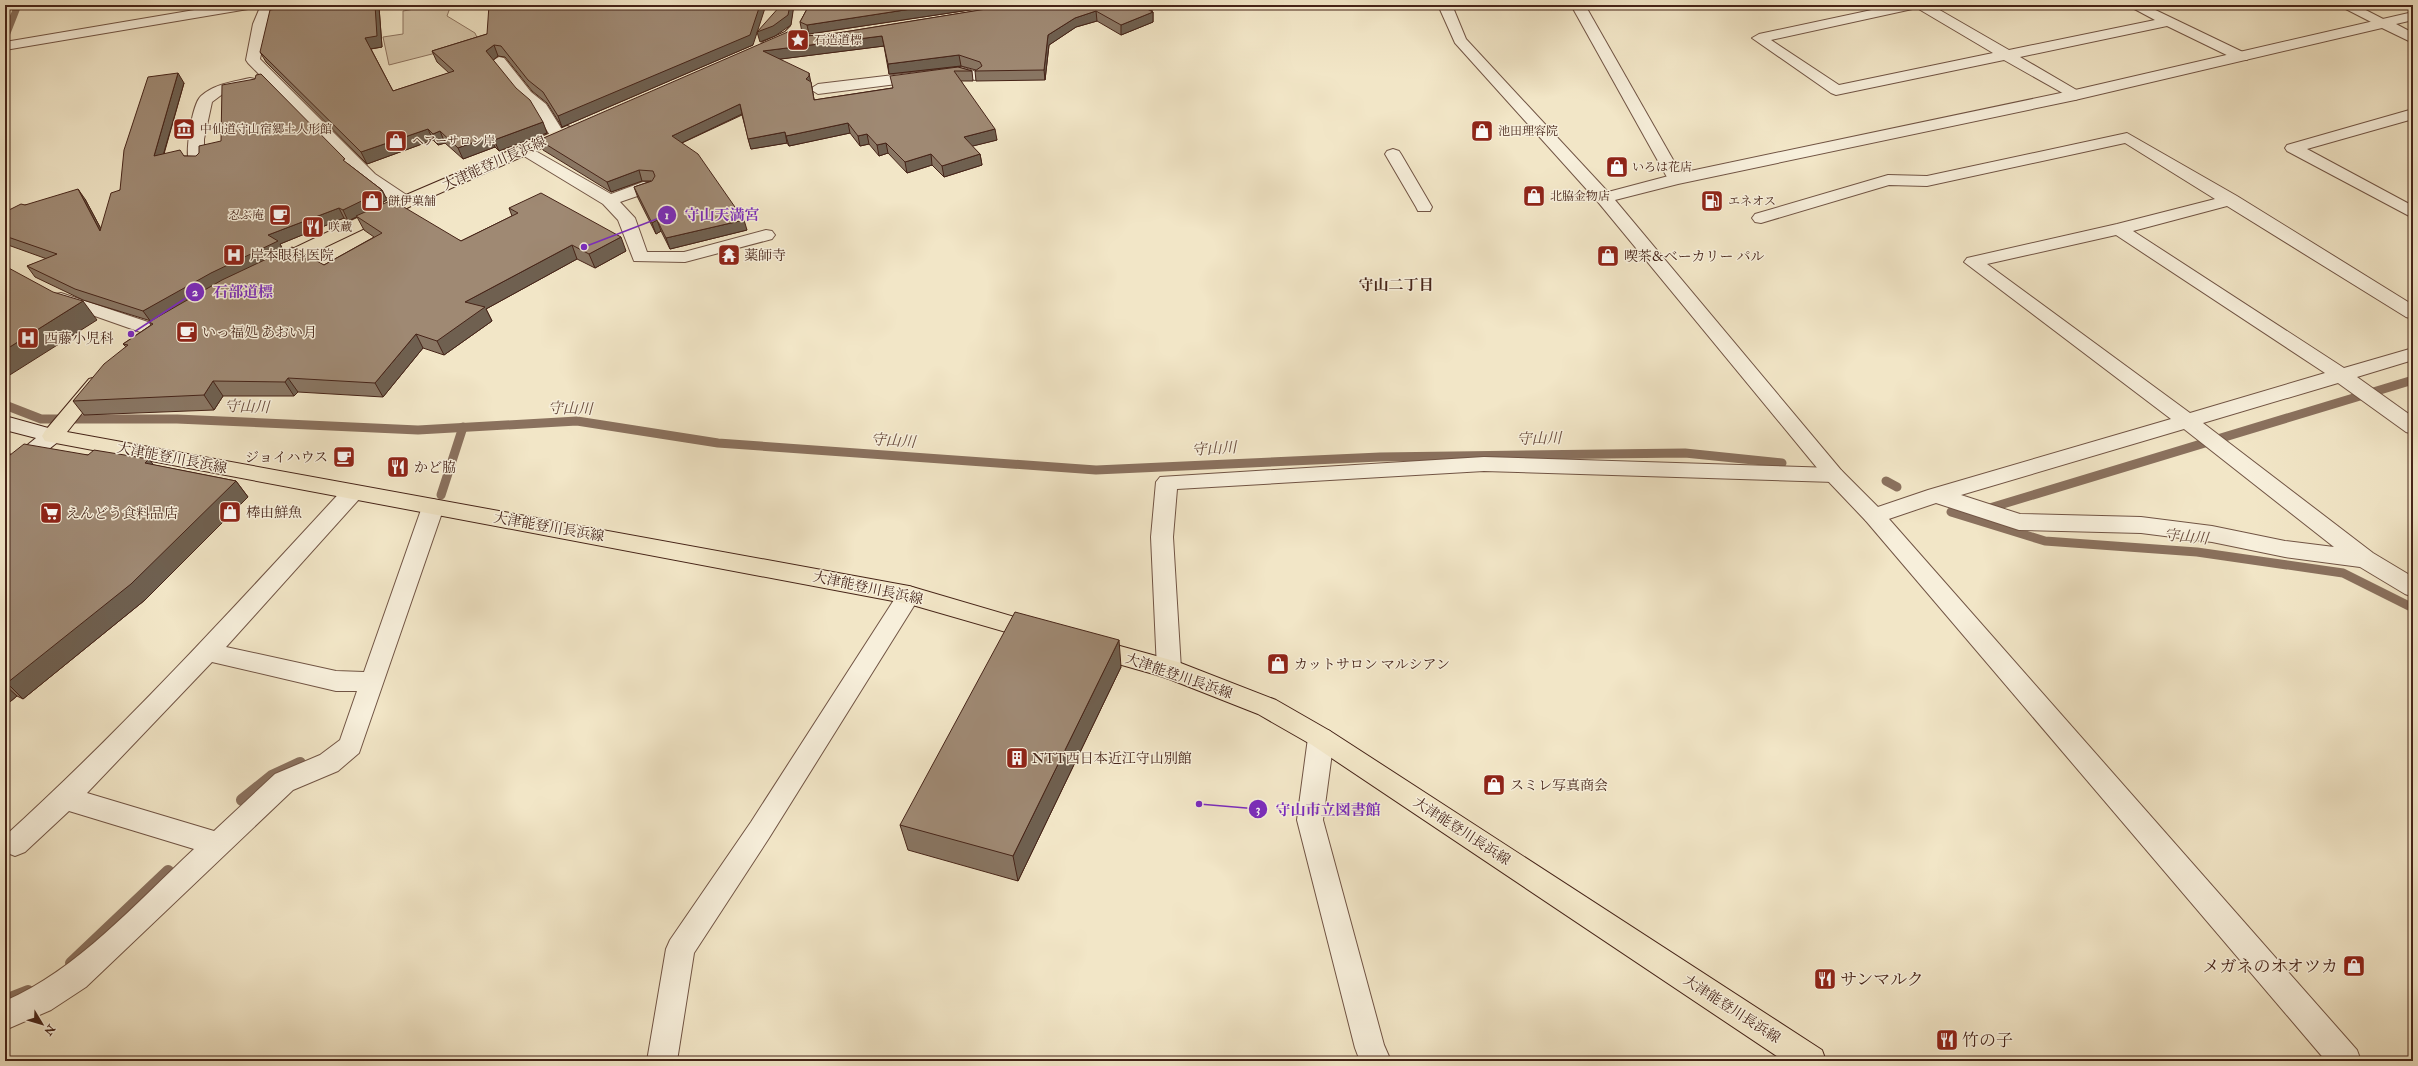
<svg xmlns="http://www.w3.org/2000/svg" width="2418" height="1066" font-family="'IM FELL Double Pica','Noto Serif JP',serif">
	<rect width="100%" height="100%" fill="#f2e6c7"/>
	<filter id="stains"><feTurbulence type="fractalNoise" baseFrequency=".005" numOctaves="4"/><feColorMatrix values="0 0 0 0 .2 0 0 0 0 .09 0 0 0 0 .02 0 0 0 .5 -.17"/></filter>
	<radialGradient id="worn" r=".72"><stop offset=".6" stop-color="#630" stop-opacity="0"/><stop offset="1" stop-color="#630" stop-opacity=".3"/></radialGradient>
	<!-- green -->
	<polygon fill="#d5c5a9" stroke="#8e7460" points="419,5 451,5 447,16 475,33 479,42 389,65 383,37 403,34 403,11 420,8"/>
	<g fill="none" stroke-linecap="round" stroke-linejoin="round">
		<!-- stream-far2 -->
		<polyline stroke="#8a715e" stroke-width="7" points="5,38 18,5"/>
		<!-- stream-far1 -->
		<g stroke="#8a715e" stroke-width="9">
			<polyline points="5,405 41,419 177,419 418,430 577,421 718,443 1096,470 1380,457 1685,453 1782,463"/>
			<polyline points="1886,481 1897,487"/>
			<polyline points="441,495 463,427"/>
			<polyline points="1983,510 2413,380"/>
			<polyline points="1951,512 2045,541 2197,552 2343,573 2413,608"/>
		</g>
		<!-- stream -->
		<g stroke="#8a715e" stroke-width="12">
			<polyline points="242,800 272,776 300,763"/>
			<polyline points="71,963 168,871"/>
			<polyline points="5,1000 28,991"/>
		</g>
		<!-- minor casing -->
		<g stroke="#715444" stroke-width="2">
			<g id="minor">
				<polygon points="224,5 255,5 248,9 5,50 5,42"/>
				<polygon points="261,5 275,5 267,24 260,59 375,174 411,198 413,202 411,206 399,206 363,180 248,63 246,60 253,24"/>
				<polygon points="1571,5 1585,5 1684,179 1682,182 1670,182 1668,179"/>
				<path d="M1895,5H1931L2009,50L2155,20L2127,5H2145L2247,54L2249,57L2247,60H2237L2167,26L2020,57L2080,92L2083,95L2080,98L2075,100L2004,60L1836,95L1831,93L1752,38L1759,34ZM1917,8L1993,53L1839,85L1771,40Z"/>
				<polygon points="2338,5 2356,5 2389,22 2387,25 2377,25"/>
				<polygon points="499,57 504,58 531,92 546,104 566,136 564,139 552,139 535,110 521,98 492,61"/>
				<polygon points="961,67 980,73 982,76 975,80 960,76 818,94 810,89 818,84"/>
				<path d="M250,78L255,79L257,82L255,85L224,93L212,102L204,139V162L202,165H190C184,156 192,104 201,96C214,84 233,82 250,78Z"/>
				<polygon points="2413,109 2413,119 2307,149 2413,206 2413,218 2287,151 2285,148 2287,145"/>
				<path d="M2127,133L2237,196L2413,305V319L2406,317L2227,206L2133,231L2344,368L2413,348V360L2357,377L2413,417V434L2406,432L2338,383L2203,423L2373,553L2413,577V597L2405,594L2360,567L2285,557L2212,542L2141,533L2019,530L1936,503L1874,524L1866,521L1863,516L1866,511L1928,490L2171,419L1964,262L1967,258L2117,224L2215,199L2125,143L1927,186L1889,185L1761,223L1755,222L1752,218L1755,214L1888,175L1927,176ZM2116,235L2325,373L2190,413L1987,264ZM2184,429L2334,547L2285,541L2212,526L2141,517L2020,514L1961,495Z"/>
				<polygon points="525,145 611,194 643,182 655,182 657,186 655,190 620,202 635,218 647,252 684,252 766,230 772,231 775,235 772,239 685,262 634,261 618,220 603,204 519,153 517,150 519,147"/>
				<polygon points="1393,149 1399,151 1401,154 1432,207 1430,211 1418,211 1416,207 1385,154 1387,151"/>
				<polygon points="61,293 160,326 162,330 160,334 153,336 146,334 55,302 52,298 55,294"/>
				<polygon points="1484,457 1834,468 1841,470 1845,475 1841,480 1834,482 1484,471 1177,489 1173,537 1181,669 1178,676 1169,679 1160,676 1157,669 1151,537 1156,482 1160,477"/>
				<path d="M353,485L361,487L364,492L361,497L226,647L336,671L364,672L422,507L425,502L433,499L441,502L444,507L359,753L338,771L293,790L86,987L51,1010L5,1030V1001C77,970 137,902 194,849L69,811L25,852L15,856L5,852V836C126,726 235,606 345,487ZM212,662L336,691H357L340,740L320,755L275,774L214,831L87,793Z"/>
				<polygon points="909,586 917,589 920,595 917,601 769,838 694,953 677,1061 647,1061 666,949 670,940 751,822 901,589"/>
			</g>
		</g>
		<!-- tertiary casing -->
		<g stroke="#715444" stroke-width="2">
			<g id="tertiary">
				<polygon points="1438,5 1452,5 1466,39 1608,192 1676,174 2075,90 2413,12 2413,20 2396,24 2413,33 2413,43 2382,28 2075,100 1678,184 1615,200 1841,470 1882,511 2357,1050 2361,1061 2326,1061 1866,521 1827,480 1598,202 1455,43"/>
				<polygon points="1321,728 1330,731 1334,738 1323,820 1384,1045 1391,1061 1360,1061 1355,1048 1297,820 1308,738 1312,731"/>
			</g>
		</g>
		<!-- secondary casing -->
		<g stroke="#462418" stroke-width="2">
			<polygon id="secondary" points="5,416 59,431 62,436 59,441 12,479 5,481 5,463 36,438 5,430"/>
		</g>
		<!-- primary casing -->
		<g stroke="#462418" stroke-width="2">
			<g id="primary">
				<path d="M794,5H808C808,26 800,37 781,45C774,48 770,50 763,48L761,45L763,42L785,32L791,26Z"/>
				<polygon points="567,126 573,128 575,131 573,134 411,206 279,269 267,269 264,265 267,261 399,198"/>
				<polygon points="96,377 103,379 106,383 67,432 909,586 1045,626 1049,632 1045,638 1037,641 909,604 45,441 42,436 45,431 89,379"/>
				<polygon points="1091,638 1178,662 1276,700 1330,731 1822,1050 1826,1061 1784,1061 1312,745 1258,714 1164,677 1083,654 1079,647 1083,640"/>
			</g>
		</g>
		<!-- minor -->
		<use href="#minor" fill="#f7efdb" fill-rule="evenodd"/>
		<!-- tertiary -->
		<use href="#tertiary" fill="#f7efdb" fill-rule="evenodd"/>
		<!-- secondary -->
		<use href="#secondary" fill="#f7efdb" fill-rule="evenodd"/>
		<!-- primary -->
		<use href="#primary" fill="#f2e6c7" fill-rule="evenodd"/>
	</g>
	<!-- wall -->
	<g fill="#897663" stroke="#462418" fill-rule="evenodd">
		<polygon points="807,5 1003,5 809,34 802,32 800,22 807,9"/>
		<polygon points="1012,5 1165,5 1150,11 1153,12 1153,22 1121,35 1097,21 1076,27 1049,45 1045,80 976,81 975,71 976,70 961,66 889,74 884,46 780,59 811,83 814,100 892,88 958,67 972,71 973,81 961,81 997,140 972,146 980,154 982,165 944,177 932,165 907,173 888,153 879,156 869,144 860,146 850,133 789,146 787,143 751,149 742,115 682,143 747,230 670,249 661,231 656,234 638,198 634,187 651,181 642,181 611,192 543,150 539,140 806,36 838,33"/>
		<polygon points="379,7 382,47 371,49 393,91 449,73 437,62 432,51 487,34 753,45 562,127 547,103 532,91 505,57 498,56 493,60 547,133 499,151 495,147 463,159 445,143 438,145 433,140 367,164 266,62 260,52"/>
		<path d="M184,83L164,154L184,156L348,164L382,190L387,200L383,202V204L461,241L512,216L509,208L626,251L595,268L577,259L486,309L492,321L444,355L423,348L383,397L298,392L294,396H223L214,410L84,415L73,401L126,347L123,344L151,325L149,322L151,321L83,300L35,277L27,266L47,259L8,245L5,241V212L25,205L85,199L101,229L120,190ZM357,217L364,230L374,237L324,265L284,251L280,244L344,218L348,221Z"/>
		<polygon points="5,448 11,455 88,455 154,465 236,481 248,497 145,600 23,699 17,696 5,706"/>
		<polygon points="1121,667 1018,881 908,850 900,825"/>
	</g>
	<!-- shaded-wall -->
	<g fill="#6f6050" stroke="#462418">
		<polygon points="375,5 378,5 379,7 382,47 370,49 365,38"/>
		<polygon points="760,5 766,5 753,45 562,127 558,116"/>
		<polygon points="790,5 794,5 791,25 775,36 760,42 757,32"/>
		<polygon points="937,5 1003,5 809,34 807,25"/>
		<polygon points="1139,5 1165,5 1139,15"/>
		<polygon points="1096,11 1097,21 1076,27 1049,45 1045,80 1044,70 1048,35 1075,18"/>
		<polygon points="1153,12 1153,22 1121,35 1121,25"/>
		<polygon points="882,36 884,46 765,61 763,51"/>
		<polygon points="494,45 498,56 491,62 486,51"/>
		<polygon points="959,55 961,66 889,74 888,64"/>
		<polygon points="178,73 184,83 160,166 154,156"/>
		<polygon points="809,73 811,83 816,110 806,79"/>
		<polygon points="740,104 742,114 675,146 672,136"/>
		<polygon points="543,122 547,133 499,151 494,140"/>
		<polygon points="848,123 850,133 789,146 786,136"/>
		<polygon points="428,129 433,140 367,164 361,152"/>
		<polygon points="995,129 997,140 965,148 964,137"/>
		<polygon points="440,131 445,143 438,145 433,134"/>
		<polygon points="785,132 787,143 751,149 748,139"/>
		<polygon points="867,134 869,144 860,146 858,136"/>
		<polygon points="490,136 495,147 463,159 458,148"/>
		<polygon points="886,143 888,153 879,156 877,145"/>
		<polygon points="931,154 932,165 907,173 905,162"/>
		<polygon points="980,154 982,165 944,177 942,166"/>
		<polygon points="639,170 642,181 611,192 607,182"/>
		<polygon points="78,189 85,199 108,242 100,231"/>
		<polygon points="382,190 387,200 383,202 383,204 348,221 343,210 376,192"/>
		<polygon points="339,208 344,218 280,244 284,252 151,322 143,311 268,235"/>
		<polygon points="657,220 661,231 656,234 652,223"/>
		<polygon points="744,220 747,230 670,249 666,238"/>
		<polygon points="621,237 626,251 595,268 589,254"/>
		<polygon points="572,245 577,259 486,309 492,321 444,355 437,341 465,302"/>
		<polygon points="83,301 97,320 5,378 5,350"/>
		<polygon points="416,334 423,348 383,397 375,383"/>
		<polygon points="288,378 298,392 294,396 285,382"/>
		<polygon points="213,381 223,396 214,410 204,395"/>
		<polygon points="5,448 12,456 5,462"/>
		<polygon points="149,459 162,476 145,463"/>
		<polygon points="236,481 248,497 145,600 23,699 7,683"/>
		<polygon points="1119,640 1121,667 1018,881 1013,856"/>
		<polygon points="5,685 17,696 5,706"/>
	</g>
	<!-- building -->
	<g fill="#9f8973" stroke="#462418">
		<polygon points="300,5 375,5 377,36 365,38 393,91 454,71 432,51 487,34 489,5 760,5 750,35 558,116 543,92 528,80 501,46 494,45 486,51 516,88 530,100 543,122 494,140 490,136 458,148 440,131 433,134 428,129 361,152 260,52 270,10"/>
		<polygon points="781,5 790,5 788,15 773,26 757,32"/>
		<polygon points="807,5 937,5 807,25 800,22 807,9"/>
		<polygon points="1011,5 1139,5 1153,12 1121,25 1096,11 1075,18 1048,35 1044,70 975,71 982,66 980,62 959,55 888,64 882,36 763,51 809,73 809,76 806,79 811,82 814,100 893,88 890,76 958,67 972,71 954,71 995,129 964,137 980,154 942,166 931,154 905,162 886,143 877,145 867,134 858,136 848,123 786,136 785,132 748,139 740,104 672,136 698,154 744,220 666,238 657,220 652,223 634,187 652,181 655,176 653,171 639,170 607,182 539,140 790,31 806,36 838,33"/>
		<polygon points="178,73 154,156 180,150 184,156 196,156 199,153 199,146 221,141 222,85 255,79 256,75 261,74 345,159 343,160 382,190 376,192 378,193 343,210 339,208 268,235 278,241 211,273 143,311 75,289 27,266 57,254 5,236 5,212 21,204 25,205 78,189 100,231 111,193 120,190 124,150 148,77"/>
		<polygon points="541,193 621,237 589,254 572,245 465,302 485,307 437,341 416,334 375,383 288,378 285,382 213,381 204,395 73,401 104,364 128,345 123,344 153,324 149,322 222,280 292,247 324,265 382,233 356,216 392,200 461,241 518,213 509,208"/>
		<polygon points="5,266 53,292 83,301 5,350"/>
		<polygon points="24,444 88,455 94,450 149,459 145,463 236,481 131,584 7,683 5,682 5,459"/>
		<polygon points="1015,612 1119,640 1013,856 900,825"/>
	</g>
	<!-- icons -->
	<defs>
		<g id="sight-square" transform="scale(1.15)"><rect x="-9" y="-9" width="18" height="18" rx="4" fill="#8f2418" stroke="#f7efdb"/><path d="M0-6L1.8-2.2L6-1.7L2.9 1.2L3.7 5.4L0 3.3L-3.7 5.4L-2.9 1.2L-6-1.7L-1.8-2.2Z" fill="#fff"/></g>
		<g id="museum-square" transform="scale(1.15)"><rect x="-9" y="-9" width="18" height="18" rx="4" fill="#8f2418" stroke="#f7efdb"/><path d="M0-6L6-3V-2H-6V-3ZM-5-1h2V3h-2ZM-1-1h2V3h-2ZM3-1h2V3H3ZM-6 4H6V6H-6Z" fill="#fff"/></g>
		<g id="shop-square" transform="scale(1.15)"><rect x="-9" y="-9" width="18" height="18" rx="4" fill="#8f2418" stroke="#f7efdb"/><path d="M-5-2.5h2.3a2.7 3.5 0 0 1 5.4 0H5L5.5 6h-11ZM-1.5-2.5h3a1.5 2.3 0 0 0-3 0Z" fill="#fff"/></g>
		<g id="fuel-square" transform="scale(1.15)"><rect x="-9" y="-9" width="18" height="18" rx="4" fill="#8f2418" stroke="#f7efdb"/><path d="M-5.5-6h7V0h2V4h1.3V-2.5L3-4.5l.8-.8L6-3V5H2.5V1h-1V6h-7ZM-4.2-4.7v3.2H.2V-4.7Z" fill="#fff"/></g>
		<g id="cafe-square" transform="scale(1.15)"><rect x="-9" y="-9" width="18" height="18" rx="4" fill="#8f2418" stroke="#f7efdb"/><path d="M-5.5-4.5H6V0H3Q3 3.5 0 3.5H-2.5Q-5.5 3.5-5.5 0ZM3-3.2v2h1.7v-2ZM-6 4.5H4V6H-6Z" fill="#fff"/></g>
		<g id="restaurant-square" transform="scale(1.15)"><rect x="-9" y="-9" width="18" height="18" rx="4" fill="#8f2418" stroke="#f7efdb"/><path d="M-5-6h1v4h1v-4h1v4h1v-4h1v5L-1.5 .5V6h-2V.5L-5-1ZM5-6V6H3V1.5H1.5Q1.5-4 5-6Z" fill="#fff"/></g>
		<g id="hospital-square" transform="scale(1.15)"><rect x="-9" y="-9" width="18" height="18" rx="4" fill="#8f2418" stroke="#f7efdb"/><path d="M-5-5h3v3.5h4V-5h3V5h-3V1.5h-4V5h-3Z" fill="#fff"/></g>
		<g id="temple-square" transform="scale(1.15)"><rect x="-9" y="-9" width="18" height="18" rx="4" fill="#8f2418" stroke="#f7efdb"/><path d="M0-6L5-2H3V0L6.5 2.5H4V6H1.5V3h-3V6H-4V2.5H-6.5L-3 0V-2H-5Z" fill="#fff"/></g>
		<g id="supermarket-square" transform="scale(1.15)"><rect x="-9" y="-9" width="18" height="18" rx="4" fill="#8f2418" stroke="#f7efdb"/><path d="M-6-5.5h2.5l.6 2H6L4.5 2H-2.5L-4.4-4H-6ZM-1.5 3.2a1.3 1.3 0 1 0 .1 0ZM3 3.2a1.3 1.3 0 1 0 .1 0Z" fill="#fff"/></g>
		<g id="building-square" transform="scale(1.15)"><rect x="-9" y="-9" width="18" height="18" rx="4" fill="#8f2418" stroke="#f7efdb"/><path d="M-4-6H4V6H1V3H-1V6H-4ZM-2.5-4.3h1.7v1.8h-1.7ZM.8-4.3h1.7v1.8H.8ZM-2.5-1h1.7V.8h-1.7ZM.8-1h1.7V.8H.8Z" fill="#fff"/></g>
	</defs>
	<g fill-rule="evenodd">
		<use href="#sight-square" x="798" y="40"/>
		<use href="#museum-square" x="184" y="129"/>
		<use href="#shop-square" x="1482" y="131"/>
		<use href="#shop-square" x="396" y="141"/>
		<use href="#shop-square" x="1617" y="167"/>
		<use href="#shop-square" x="1534" y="196"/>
		<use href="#shop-square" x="372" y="201"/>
		<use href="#fuel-square" x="1712" y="201"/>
		<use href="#cafe-square" x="280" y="215"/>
		<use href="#restaurant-square" x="313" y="227"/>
		<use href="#hospital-square" x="234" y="255"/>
		<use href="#temple-square" x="729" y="255"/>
		<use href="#shop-square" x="1608" y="256"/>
		<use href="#cafe-square" x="187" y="332"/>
		<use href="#hospital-square" x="28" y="338"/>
		<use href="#cafe-square" x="344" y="457"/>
		<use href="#restaurant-square" x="398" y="467"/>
		<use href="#shop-square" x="230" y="512"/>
		<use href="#supermarket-square" x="51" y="513"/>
		<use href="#shop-square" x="1278" y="664"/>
		<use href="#building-square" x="1017" y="758"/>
		<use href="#shop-square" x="1494" y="785"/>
		<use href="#shop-square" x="2354" y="966"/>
		<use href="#restaurant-square" x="1825" y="979"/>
		<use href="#restaurant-square" x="1947" y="1040"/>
	</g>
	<g text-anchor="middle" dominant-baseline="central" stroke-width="3" stroke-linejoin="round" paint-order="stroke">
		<!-- far-poi labels -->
		<g font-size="12" fill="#462418" stroke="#f7efdb" text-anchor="start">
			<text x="814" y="40">石造道標</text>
			<text x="200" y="129">中仙道守山宿郷土人形館</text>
			<text x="1498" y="131">池田理容院</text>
			<text x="412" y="141">ヘアーサロン岸</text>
			<text x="1632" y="167">いろは花店</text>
			<text x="1550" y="196">北脇金物店</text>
			<text x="388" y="201">餅伊菓舗</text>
			<text x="1728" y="201">エネオス</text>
			<text x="264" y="215" text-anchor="end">忍ぶ庵</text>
			<text x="328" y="227">咲蔵</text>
		</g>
		<!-- street labels -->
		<g font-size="14" fill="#462418" stroke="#f7efdb">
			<text transform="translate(494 163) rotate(-24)">大津能登川長浜線</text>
			<text transform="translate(172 458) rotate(11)">大津能登川長浜線</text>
			<text transform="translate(549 527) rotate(10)">大津能登川長浜線</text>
			<text transform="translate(868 588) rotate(12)">大津能登川長浜線</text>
			<text transform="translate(1179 676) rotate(19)">大津能登川長浜線</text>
			<text transform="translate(1462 831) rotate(33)">大津能登川長浜線</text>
			<text transform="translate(1732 1009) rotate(33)">大津能登川長浜線</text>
		</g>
		<!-- poi labels -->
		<g font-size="14" fill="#462418" stroke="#f7efdb" text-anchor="start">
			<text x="250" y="255">岸本眼科医院</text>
			<text x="744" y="255">薬師寺</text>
			<text x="1624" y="256">喫茶&amp;ベーカリー パル</text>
			<text x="202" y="332">いっ福処 あおい月</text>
			<text x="44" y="338">西藤小児科</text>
			<text x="328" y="457" text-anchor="end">ジョイハウス</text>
			<text x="414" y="467">かど脇</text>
			<text x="246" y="512">棒由鮮魚</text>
			<text x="66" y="513">えんどう食料品店</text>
			<text x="1294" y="664">カットサロン マルシアン</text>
			<text x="1032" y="758">NTT西日本近江守山別館</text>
			<text x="1510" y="785">スミレ写真商会</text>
		</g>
		<!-- neighbourhood labels -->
		<g font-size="15" font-weight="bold" fill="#462418" stroke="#f7efdb">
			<text x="1396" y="285">守山二丁目</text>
		</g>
		<!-- water labels -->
		<g font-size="15" font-style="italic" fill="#684a3b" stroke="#f7efdb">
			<text transform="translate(247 407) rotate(2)">守山川</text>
			<text transform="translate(570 409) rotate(1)">守山川</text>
			<text transform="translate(1539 439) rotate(-1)">守山川</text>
			<text transform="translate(893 441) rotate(4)">守山川</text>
			<text transform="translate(1214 449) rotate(-3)">守山川</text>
			<text transform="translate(2186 537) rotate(5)">守山川</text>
		</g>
		<!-- near-poi labels -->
		<g font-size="17" fill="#462418" stroke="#f7efdb" text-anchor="start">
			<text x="2338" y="966" text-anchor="end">メガネのオオツカ</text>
			<text x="1840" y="979">サンマルク</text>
			<text x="1962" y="1040">竹の子</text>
		</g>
	</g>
	<!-- callouts -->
	<path fill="none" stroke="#7b2cbf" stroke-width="1.5" d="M584 247L667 215M131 334L195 292M1199 804L1258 809"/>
	<g fill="#7b2cbf" stroke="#f7efdb" stroke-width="1.5">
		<circle cx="584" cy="247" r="4"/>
		<circle cx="131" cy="334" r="4"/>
		<circle cx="1199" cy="804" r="4"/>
		<circle cx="667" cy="215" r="10"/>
		<circle cx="195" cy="292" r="10"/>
		<circle cx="1258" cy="809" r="10"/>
	</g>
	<g font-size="12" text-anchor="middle" font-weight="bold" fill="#fff">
		<text x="667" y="219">1</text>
		<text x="195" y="296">2</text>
		<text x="1258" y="813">3</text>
	</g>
	<g font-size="15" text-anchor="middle" font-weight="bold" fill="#7b2cbf" stroke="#f7efdb" stroke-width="3" stroke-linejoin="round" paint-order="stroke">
		<text x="722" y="220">守山天満宮</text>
		<text x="243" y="297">石部道標</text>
		<text x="1328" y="815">守山市立図書館</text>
	</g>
	<!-- margin -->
	<rect width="2418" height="1066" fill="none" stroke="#f2e6c7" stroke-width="20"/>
	<rect x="6" y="6" width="2406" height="1054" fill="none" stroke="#462418" stroke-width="2"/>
	<rect x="10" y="10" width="2398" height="1046" fill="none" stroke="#462418"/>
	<!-- north arrow -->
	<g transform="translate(42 1024) rotate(128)" stroke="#f7efdb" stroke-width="3" paint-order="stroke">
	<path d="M0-3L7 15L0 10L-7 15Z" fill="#462418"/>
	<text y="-6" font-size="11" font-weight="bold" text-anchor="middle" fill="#462418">N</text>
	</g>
	<rect width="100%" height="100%" filter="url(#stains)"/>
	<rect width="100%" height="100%" fill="url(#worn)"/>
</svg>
